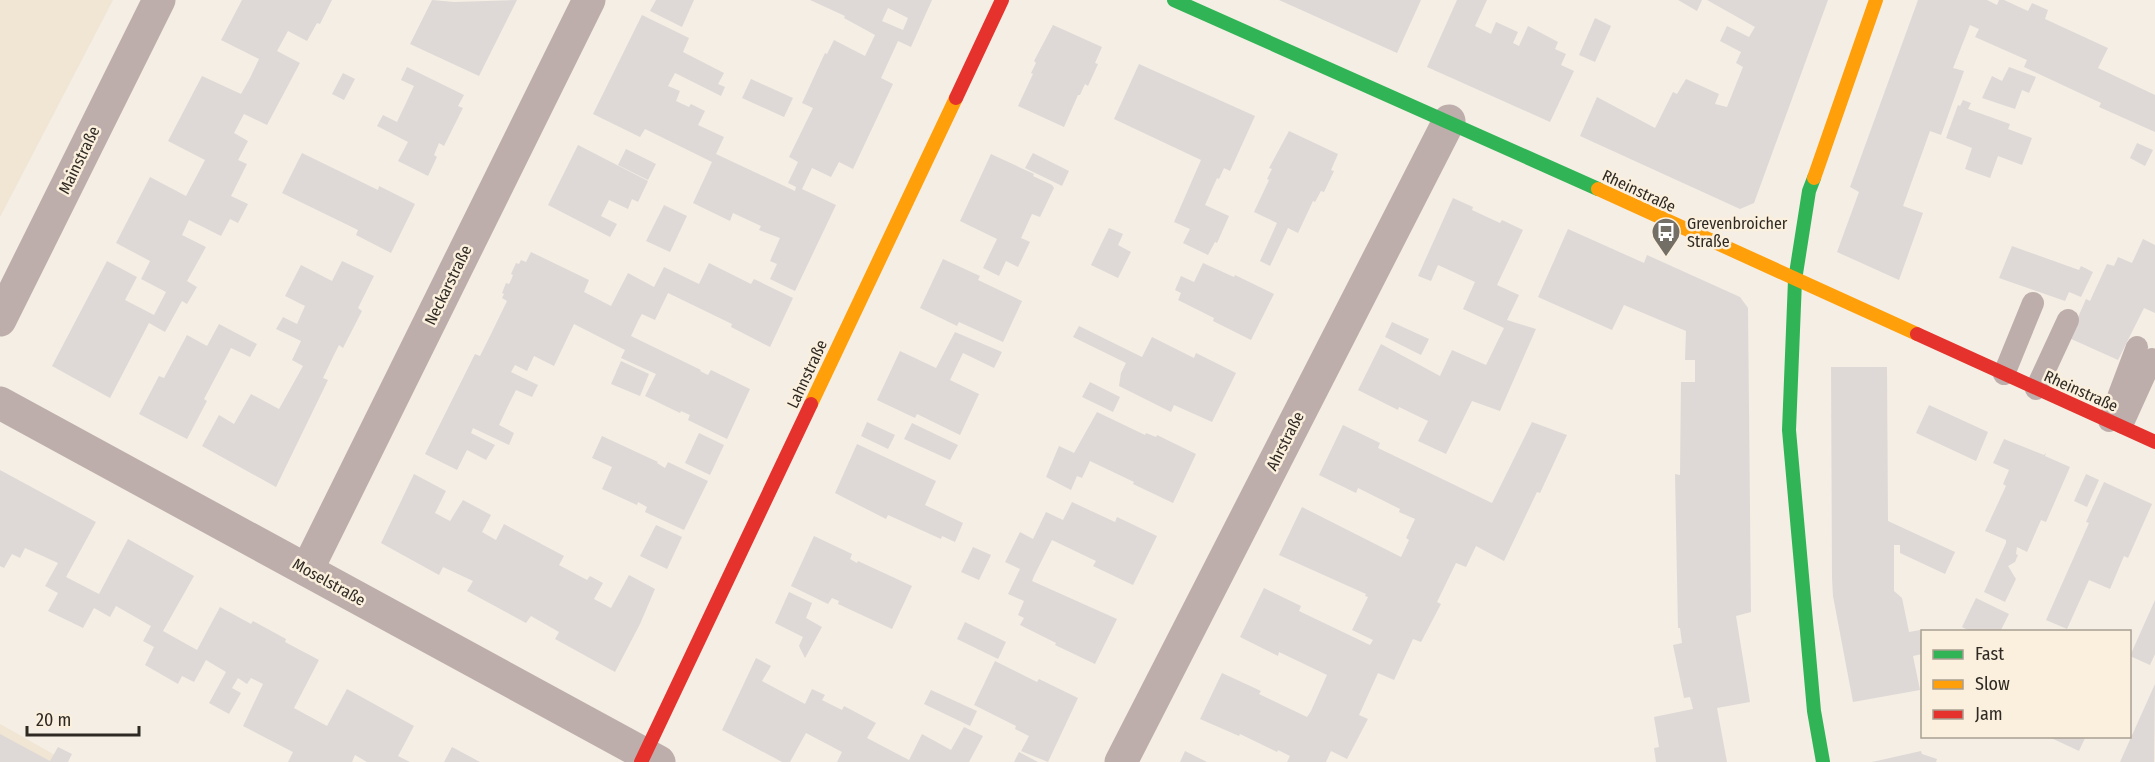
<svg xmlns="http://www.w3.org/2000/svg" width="2155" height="762" font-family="'Fira Sans Condensed',sans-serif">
	<rect width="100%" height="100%" fill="#f4eee4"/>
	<!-- built -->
	<g fill="#f1e5d3">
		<polygon points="0,0 113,0 0,217"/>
		<polygon points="0,724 67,762 0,762"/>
	</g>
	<!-- building -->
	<g fill="#ded9d7" fill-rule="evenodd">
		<polygon points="242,0 332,0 320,24 317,23 307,41 288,31 277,51 300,63 267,125 244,114 234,133 248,141 238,160 247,164 231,196 248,204 238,223 230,219 221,236 189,220 182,235 206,247 187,281 197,287 187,304 182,301 165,332 149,323 110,398 52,366 107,261 137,277 125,300 154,315 166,292 141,279 150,261 116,243 150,177 186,196 205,160 168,141 202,76 241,94 250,78 259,59 221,40"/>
		<polygon points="432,0 454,2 517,0 479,76 410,44"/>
		<polygon points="656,0 694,0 682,27 650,11"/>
		<path d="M810,0H932L911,47L898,41L881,78L893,84L853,169L839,162L831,177L812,168L802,189L836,205L795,291L770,279L777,264L770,261L780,238L759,230L761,226L733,213L730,221L693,203L712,162L645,129L640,137L593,114L642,15L689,38L683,52L724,73L718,84L725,87L721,96L675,73L668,86L680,91L676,101L689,107L691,104L705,111L698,125L724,137L716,154L795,191L796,187L788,183L798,162L789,157L813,108L802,103L825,53L827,54L834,40L865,56L875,35L844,18L845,16ZM888,8L908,18L903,30L882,21Z"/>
		<polygon points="1279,0 1421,0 1397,53"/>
		<polygon points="1457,0 1487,0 1475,26 1491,34 1496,22 1518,32 1513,43 1519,46 1528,26 1558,42 1555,49 1566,54 1561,65 1574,71 1550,122 1427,67"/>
		<polygon points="1678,0 1702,0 1697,11"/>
		<polygon points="1707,0 1828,0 1754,203 1740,209 1580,136 1597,97 1655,128 1673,92 1677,94 1686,79 1719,94 1715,104 1727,107 1743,67 1736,63 1741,52 1720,41 1727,26 1749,37 1755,27"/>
		<polygon points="1918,0 1987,0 1997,5 1999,0 2004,0 2028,11 2032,3 2048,10 2045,19 2108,48 2098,68 2155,95 2155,132 2099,107 2101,103 2024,67 2027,60 1975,37 1979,29 1970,25 1953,68 1964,71 1941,135 1930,131 1903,206 1923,213 1899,280 1837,252 1859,192 1850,187"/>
		<polygon points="1595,18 1611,26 1595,62 1579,55"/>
		<polygon points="1053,25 1102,47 1095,63 1098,64 1088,86 1085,84 1080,95 1078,95 1064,127 1018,106 1033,74 1031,73 1036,63 1034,61"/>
		<polygon points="1139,64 1255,116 1230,171 1224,168 1219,179 1217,178 1205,205 1229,216 1217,243 1215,242 1208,255 1183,243 1190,229 1174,222 1201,160 1114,119"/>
		<polygon points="407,67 464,95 458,106 463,108 444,146 439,143 434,155 437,157 428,176 398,161 408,142 377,126 383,115 397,122 414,86 401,80"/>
		<polygon points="2009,67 2036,77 2029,93 2022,90 2015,109 1982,98 1992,76 2002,81"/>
		<polygon points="343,73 355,79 344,100 332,94"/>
		<polygon points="751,79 793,98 784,117 742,98"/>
		<polygon points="1963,100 1971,103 1968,109 2010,124 2008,129 2032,138 2022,165 1998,156 1990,178 1965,169 1972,148 1946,138 1958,105 1960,106"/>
		<polygon points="1289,131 1338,154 1331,170 1334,171 1324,192 1321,191 1315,202 1313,201 1298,233 1288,228 1270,266 1260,261 1277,223 1254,212 1269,180 1267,179 1272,169 1269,168"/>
		<polygon points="2137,143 2153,150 2145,166 2130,158"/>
		<polygon points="578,145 648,181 638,202 632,199 628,209 609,200 601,216 617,224 610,237 548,205"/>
		<polygon points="626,149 656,164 648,180 618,165"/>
		<polygon points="302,153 378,190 379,186 415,204 391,253 356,235 358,230 282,193"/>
		<polygon points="1033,153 1069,171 1062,186 1025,168"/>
		<polygon points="991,154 1034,174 1033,176 1052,185 1054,188 1040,217 1032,214 1021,238 1030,242 1018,267 1006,261 999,276 983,268 997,239 960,221"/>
		<polygon points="1453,198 1473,207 1472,210 1500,223 1502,220 1523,230 1497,285 1519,295 1507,320 1536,329 1500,411 1472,401 1446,454 1418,441 1428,421 1399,407 1398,410 1358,390 1381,344 1440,376 1452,350 1486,365 1504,328 1463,309 1475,282 1438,265 1431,281 1418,276"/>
		<polygon points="664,205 687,216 670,252 646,241"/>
		<polygon points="1109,228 1123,234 1118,245 1131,252 1118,278 1091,265"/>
		<polygon points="1568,229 1644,263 1647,255 1740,297 1748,308 1751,612 1736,616 1750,702 1717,708 1727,762 1656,762 1654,748 1659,747 1654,717 1693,709 1690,697 1684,698 1673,645 1682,643 1680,628 1678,628 1675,474 1680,475 1681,382 1695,382 1695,360 1685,360 1686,331 1624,305 1612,330 1538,297"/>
		<polygon points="2143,239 2155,245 2155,313 2144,308 2118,360 2069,338 2086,299 2090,301 2107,264 2114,266 2118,257 2132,263"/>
		<polygon points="2012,246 2079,270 2081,266 2093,272 2081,297 2069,292 2065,301 1999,278"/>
		<polygon points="531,252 589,280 584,292 611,306 628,273 654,287 664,267 699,284 709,263 751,284 754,279 793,298 770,347 731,327 732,324 668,293 655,320 642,314 639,319 631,336 701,370 700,371 708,375 711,370 750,389 727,439 688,420 690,415 681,411 680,413 645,396 656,374 621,358 625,350 574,324 554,366 534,356 527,371 515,365 511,372 538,385 532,397 516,390 507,408 499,425 514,433 509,445 473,428 471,433 495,445 486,460 467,450 457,470 425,454 475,354 480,356 491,334 507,301 502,298 504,294 502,293 506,283 509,284 511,280 513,275 511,274 516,263 519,264 521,260 526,262"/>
		<polygon points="943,259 980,276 978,280 1022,301 1003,342 959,322 957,326 920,308"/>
		<polygon points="342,261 374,276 358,308 362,311 343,348 339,345 333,357 323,378 328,380 276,487 202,446 219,415 234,424 251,394 279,409 303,366 292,360 301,341 276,329 283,317 297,324 305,306 285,296 301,265 332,281"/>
		<polygon points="1203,263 1234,277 1235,275 1274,294 1251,340 1213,321 1214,318 1178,300 1181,293 1175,290 1181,276 1194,282"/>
		<polygon points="1392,322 1429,339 1421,355 1385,337"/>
		<polygon points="219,324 257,344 250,357 231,348 204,399 207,401 187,439 139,414 159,376 164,378 187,335 207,346"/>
		<polygon points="1079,326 1142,357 1152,337 1194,358 1196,353 1236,373 1212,422 1174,405 1171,412 1119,386 1121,373 1126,363 1073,337"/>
		<polygon points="955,332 1002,352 994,368 963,353 950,380 979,394 960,435 917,414 915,418 877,400 900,351 936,368"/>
		<polygon points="621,361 649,374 640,396 611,384"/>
		<polygon points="1831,367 1887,367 1888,521 1955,552 1945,574 1900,553 1900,545 1894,545 1894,591 1902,598 1909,632 1920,630 1922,645 1922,654 1913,656 1920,690 1853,702 1833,596 1832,578"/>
		<polygon points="1090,382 1120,397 1113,412 1082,397"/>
		<polygon points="1929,405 1988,432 1976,461 1916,433"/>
		<polygon points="1097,412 1145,435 1146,433 1156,437 1157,435 1196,454 1173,503 1133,484 1134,482 1090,461 1082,478 1077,476 1071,490 1046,477 1059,446 1074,453"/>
		<polygon points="867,422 895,435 888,449 861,436"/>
		<polygon points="1532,422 1567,435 1540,493 1537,492 1504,561 1476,546 1466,567 1456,563 1437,602 1441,604 1421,642 1413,639 1394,680 1378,673 1359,715 1368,719 1347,759 1331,751 1326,762 1287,762 1290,756 1278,750 1277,752 1240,734 1239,736 1200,719 1222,673 1261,691 1259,694 1307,717 1311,711 1327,675 1279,652 1278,656 1240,637 1264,588 1301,606 1299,611 1370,645 1373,640 1352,630 1368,597 1365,596 1366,594 1279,555 1302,507 1401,557 1409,540 1406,538 1415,519 1399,512 1400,509 1358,488 1356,493 1319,475 1343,425 1380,443 1378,448 1492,503"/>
		<polygon points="912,423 958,445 950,460 904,439"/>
		<polygon points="699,433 724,445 710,475 685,463"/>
		<polygon points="602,436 658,462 657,463 665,468 668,462 708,481 684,530 645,512 647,507 638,502 637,505 602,489 612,467 592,458"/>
		<polygon points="2004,439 2044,455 2046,453 2045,456 2070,467 2046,522 2041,520 2027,552 2017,547 2016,554 2018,555 2015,562 2008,566 2016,579 2005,602 1984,592 2006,543 2006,540 1985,531 2006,486 2003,484 2009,470 1993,463"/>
		<polygon points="857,444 936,481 925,505 963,523 955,542 942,536 941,539 888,515 886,519 835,493"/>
		<polygon points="0,470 96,522 66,577 99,594 128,539 194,576 163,631 197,650 220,607 251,624 253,621 286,639 285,642 319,660 294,708 327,726 347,689 414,726 398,756 410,762 367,762 355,755 352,762 288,762 293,752 243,726 263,684 251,678 247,684 238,678 232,688 241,693 229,714 209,703 226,672 206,660 194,682 182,676 178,684 145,665 154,647 143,641 151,626 116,606 110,617 94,608 83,628 48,611 58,593 45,586 58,563 25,548 20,558 12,554 4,568 0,566"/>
		<polygon points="414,474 446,491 435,513 450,521 463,500 491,515 482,532 496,540 504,524 564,556 559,565 587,580 590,576 603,583 594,599 611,608 629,575 655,589 640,624 615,672 555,639 559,632 531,616 526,623 467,591 473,581 443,567 439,575 381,543"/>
		<polygon points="2086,474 2099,480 2087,507 2074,501"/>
		<polygon points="2104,482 2152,504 2128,558 2124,556 2110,589 2089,580 2067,629 2046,620 2089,523 2086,522"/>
		<polygon points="1072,502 1115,522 1117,517 1157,536 1133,585 1093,566 1096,561 1052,540 1034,576 1032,581 1117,619 1095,664 1055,645 1056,643 1020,625 1024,618 1018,615 1024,601 1008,594 1020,569 1005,562 1020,532 1033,539 1046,512 1063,520"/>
		<polygon points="656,525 682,537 667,569 640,556"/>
		<polygon points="814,536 852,554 850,559 857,563 858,561 912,586 892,629 838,604 839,601 832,598 828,604 791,586"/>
		<polygon points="973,547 991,555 979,580 961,572"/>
		<polygon points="789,592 812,603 806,618 822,627 805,658 799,646 803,637 775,623"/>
		<polygon points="1976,598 2009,614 2000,632 1972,632 1962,627"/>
		<polygon points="2155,600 2155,654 2150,665 2130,656"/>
		<polygon points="965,622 1006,642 998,659 957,639"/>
		<polygon points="756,658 771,666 762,681 805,704 812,689 825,695 822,700 842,710 844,706 876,723 867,738 909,760 922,734 951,750 964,727 983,736 969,762 837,762 842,752 806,733 790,762 782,762 722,730"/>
		<polygon points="995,661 1037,682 1039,679 1078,698 1048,762 1021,751 1029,736 1015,729 1016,726 974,705"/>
		<polygon points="2155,684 2154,762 2120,762"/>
		<polygon points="931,690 977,711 970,726 924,704"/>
		<polygon points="0,734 50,761 58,747 72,754 68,762 0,762"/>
		<polygon points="2047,736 2086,736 2079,751"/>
		<polygon points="452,747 480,762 444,762"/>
		<polygon points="1185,751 1207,762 1180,762"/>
		<polygon points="1921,751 1922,754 1937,759 1936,762 1872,762"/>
		<polygon points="1019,752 1038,762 1014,762"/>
	</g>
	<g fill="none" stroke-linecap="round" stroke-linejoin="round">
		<!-- lane -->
		<g stroke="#beaeab" stroke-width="22">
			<polyline points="2004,374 2033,303"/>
			<polyline points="2036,389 2068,320"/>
			<polyline points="2109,421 2137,347"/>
			<polyline points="2123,423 2152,359"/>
		</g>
		<!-- street -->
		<g stroke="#beaeab" stroke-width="33">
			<polyline points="0,320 159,0"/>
			<polyline points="0,403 659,762"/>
			<polyline points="307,570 589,0"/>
			<polyline points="1121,762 1449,121"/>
		</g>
		<!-- fast -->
		<g stroke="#30b455" stroke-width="14">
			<polyline points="1174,0 1598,189"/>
			<polyline points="1814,178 1809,191 1795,280 1789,430 1814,711 1823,762"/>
		</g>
		<!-- slow -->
		<g stroke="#ff9f0a" stroke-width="14">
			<polyline points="1814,178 1876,0"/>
			<polyline points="1598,189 1917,334"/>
			<polyline points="811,404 956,98"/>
		</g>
		<!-- jam -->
		<g stroke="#e5322d" stroke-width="14">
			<polyline points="956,98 1002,0"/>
			<polyline points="1917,334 2155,442"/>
			<polyline points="641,762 811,404"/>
		</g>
	</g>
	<!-- icons -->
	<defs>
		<g id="bus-pin" transform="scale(1.5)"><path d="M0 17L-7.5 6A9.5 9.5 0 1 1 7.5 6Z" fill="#736f67" stroke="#fbefdd"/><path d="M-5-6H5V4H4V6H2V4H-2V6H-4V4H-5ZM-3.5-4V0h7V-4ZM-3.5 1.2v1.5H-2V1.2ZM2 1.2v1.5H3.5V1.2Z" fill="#fff"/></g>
	</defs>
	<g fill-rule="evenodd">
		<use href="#bus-pin" x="1666" y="232"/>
	</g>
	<g text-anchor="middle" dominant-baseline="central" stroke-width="5" stroke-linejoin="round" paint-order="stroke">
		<!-- street labels -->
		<g font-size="16" fill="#2e2a23" stroke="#fbefdd">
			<text transform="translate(79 160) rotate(-64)">Mainstraße</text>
			<text transform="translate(1639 191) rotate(25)">Rheinstraße</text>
			<text transform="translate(448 285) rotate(-64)">Neckarstraße</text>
			<text transform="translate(807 374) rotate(-65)">Lahnstraße</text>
			<text transform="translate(2081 391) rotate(24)">Rheinstraße</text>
			<text transform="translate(1285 441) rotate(-63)">Ahrstraße</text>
			<text transform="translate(329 582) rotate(29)">Moselstraße</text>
		</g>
		<!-- poi labels -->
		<g font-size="16" fill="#2e2a23" stroke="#fbefdd" text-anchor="start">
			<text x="1687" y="223">Grevenbroicher<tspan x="1687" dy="18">Straße</tspan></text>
		</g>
	</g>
	<!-- legend -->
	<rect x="1921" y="630" width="210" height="108" fill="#fbefdd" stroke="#a9a093" stroke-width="1.5"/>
	<rect x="1933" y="650" width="30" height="9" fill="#30b455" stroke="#a9a093" stroke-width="1.5"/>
	<text x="1975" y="660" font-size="18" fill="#2e2a23">Fast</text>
	<rect x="1933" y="680" width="30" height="9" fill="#ff9f0a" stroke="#a9a093" stroke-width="1.5"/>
	<text x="1975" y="690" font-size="18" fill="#2e2a23">Slow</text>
	<rect x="1933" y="710" width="30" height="9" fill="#e5322d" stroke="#a9a093" stroke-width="1.5"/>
	<text x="1975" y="720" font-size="18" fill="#2e2a23">Jam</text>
	<!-- scale -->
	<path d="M27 726v9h112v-9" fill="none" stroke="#2e2a23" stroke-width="3"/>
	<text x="36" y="726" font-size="18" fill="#2e2a23" stroke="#fbefdd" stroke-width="4.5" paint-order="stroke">20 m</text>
</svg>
